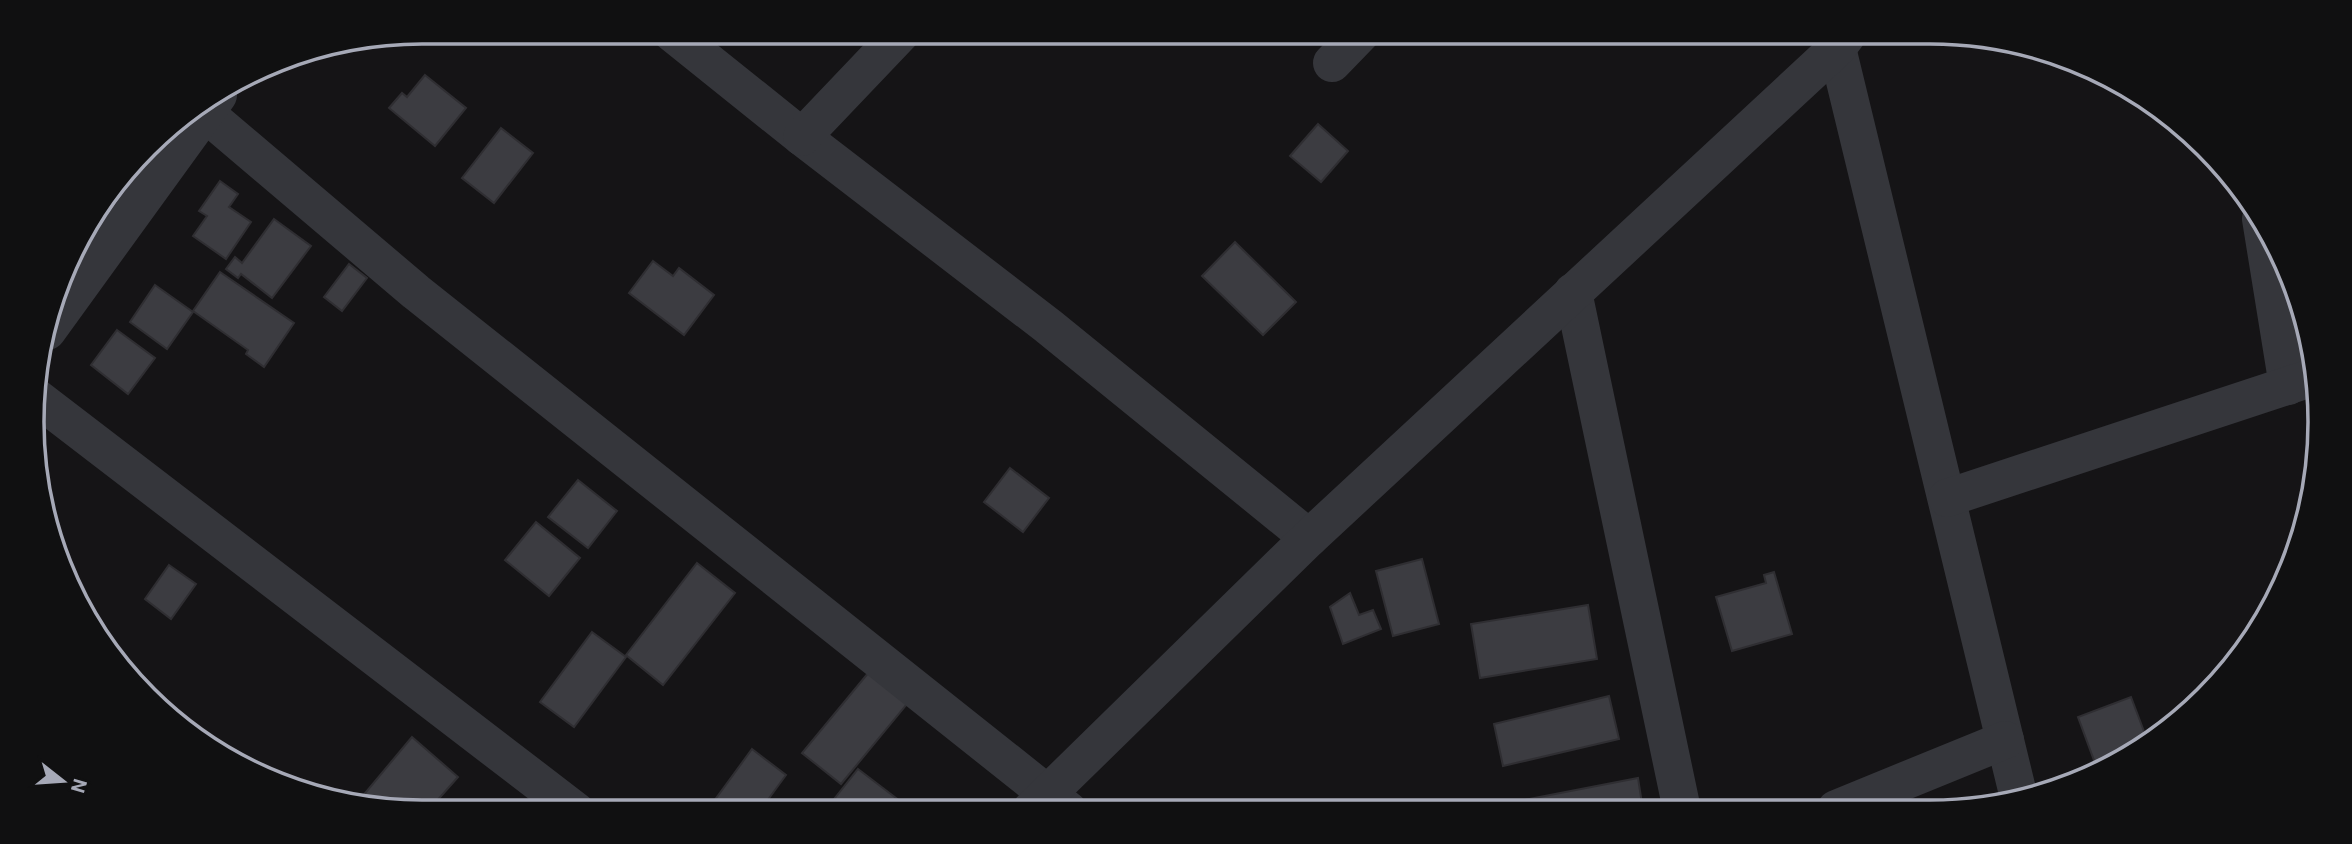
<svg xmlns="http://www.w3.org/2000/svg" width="2352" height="844" font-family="Roboto,sans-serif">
	<rect width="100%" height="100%" fill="#151416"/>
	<!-- building -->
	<g fill="#3c3c41" stroke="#2f2e32" stroke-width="2">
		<polygon points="425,75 466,108 435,146 389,108 402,93 407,97"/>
		<polygon points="1318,124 1348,151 1321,182 1290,156"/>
		<polygon points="501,128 533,153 494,203 462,178"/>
		<polygon points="220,181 238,194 229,207 251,222 226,259 193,236 207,216 199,211"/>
		<polygon points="274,219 311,246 272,298 241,274 238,278 226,269 235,257 242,263"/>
		<polygon points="1235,242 1296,302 1263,335 1202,276"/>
		<polygon points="653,261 673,276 679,268 714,295 684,335 629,293"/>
		<polygon points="349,264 367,278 342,311 324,297"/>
		<polygon points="220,272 294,323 264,367 246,354 248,350 193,311"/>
		<polygon points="155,285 193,312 167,349 130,322"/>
		<polygon points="117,330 155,358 128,394 91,365"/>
		<polygon points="1010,468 1049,498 1023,532 984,502"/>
		<polygon points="578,480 617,511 588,548 548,517"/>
		<polygon points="536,522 580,558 549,596 505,560"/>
		<polygon points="1422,559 1439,624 1393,636 1376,571"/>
		<polygon points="697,563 735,593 663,685 626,655"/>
		<polygon points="169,565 196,584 171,619 145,599"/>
		<polygon points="1774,572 1792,634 1732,651 1716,597 1766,583 1764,575"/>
		<polygon points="1350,593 1359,615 1373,610 1381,629 1343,644 1330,607"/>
		<polygon points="1588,605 1597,659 1480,678 1471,624"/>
		<polygon points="592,632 626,657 574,727 540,702"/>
		<polygon points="874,666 912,698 841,784 802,753"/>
		<polygon points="1609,696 1619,739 1503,766 1494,724"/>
		<polygon points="2131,697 2148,742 2099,774 2078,717"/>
		<polygon points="412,737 458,777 427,812 356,804"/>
		<polygon points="752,749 786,775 759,812 706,812"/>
		<polygon points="858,769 913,811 832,812 827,808"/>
		<polygon points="1638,778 1643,810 1511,810 1509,803"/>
	</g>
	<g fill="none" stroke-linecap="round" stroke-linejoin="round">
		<!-- minor -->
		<g stroke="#35363b" stroke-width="38">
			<polyline points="671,32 802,137 1048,326 1309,538"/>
			<polyline points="1827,32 1837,48 2019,798"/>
			<polyline points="1332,63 1362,32"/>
			<polyline points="198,107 416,292 1069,811"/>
			<polyline points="802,137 902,32"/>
			<polyline points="2261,219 2288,386"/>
			<polyline points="1573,292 1682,810"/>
			<polyline points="47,331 218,95"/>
			<polyline points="37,398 577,812"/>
			<polyline points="1947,498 2317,376"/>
			<polyline points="1836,809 2005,740"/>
			<polyline points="1030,811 1309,538 1837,48 1849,32"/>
		</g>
	</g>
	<!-- crop -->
	<path d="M0 0H2352V844H0ZM422 44H1930A378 378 0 0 1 2308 422V422A378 378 0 0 1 1930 800H422A378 378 0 0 1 44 422V422A378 378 0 0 1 422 44Z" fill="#101011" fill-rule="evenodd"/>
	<path fill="none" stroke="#a6a9b7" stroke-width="3.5" d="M422 44H1930A378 378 0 0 1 2308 422V422A378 378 0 0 1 1930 800H422A378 378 0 0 1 44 422V422A378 378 0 0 1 422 44Z"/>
	<!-- north arrow -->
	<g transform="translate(63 781) rotate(107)" stroke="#101011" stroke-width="5" paint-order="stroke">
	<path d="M0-5L12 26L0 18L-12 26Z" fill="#a6a9b7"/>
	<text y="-10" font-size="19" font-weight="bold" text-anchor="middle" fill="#a6a9b7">N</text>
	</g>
</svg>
